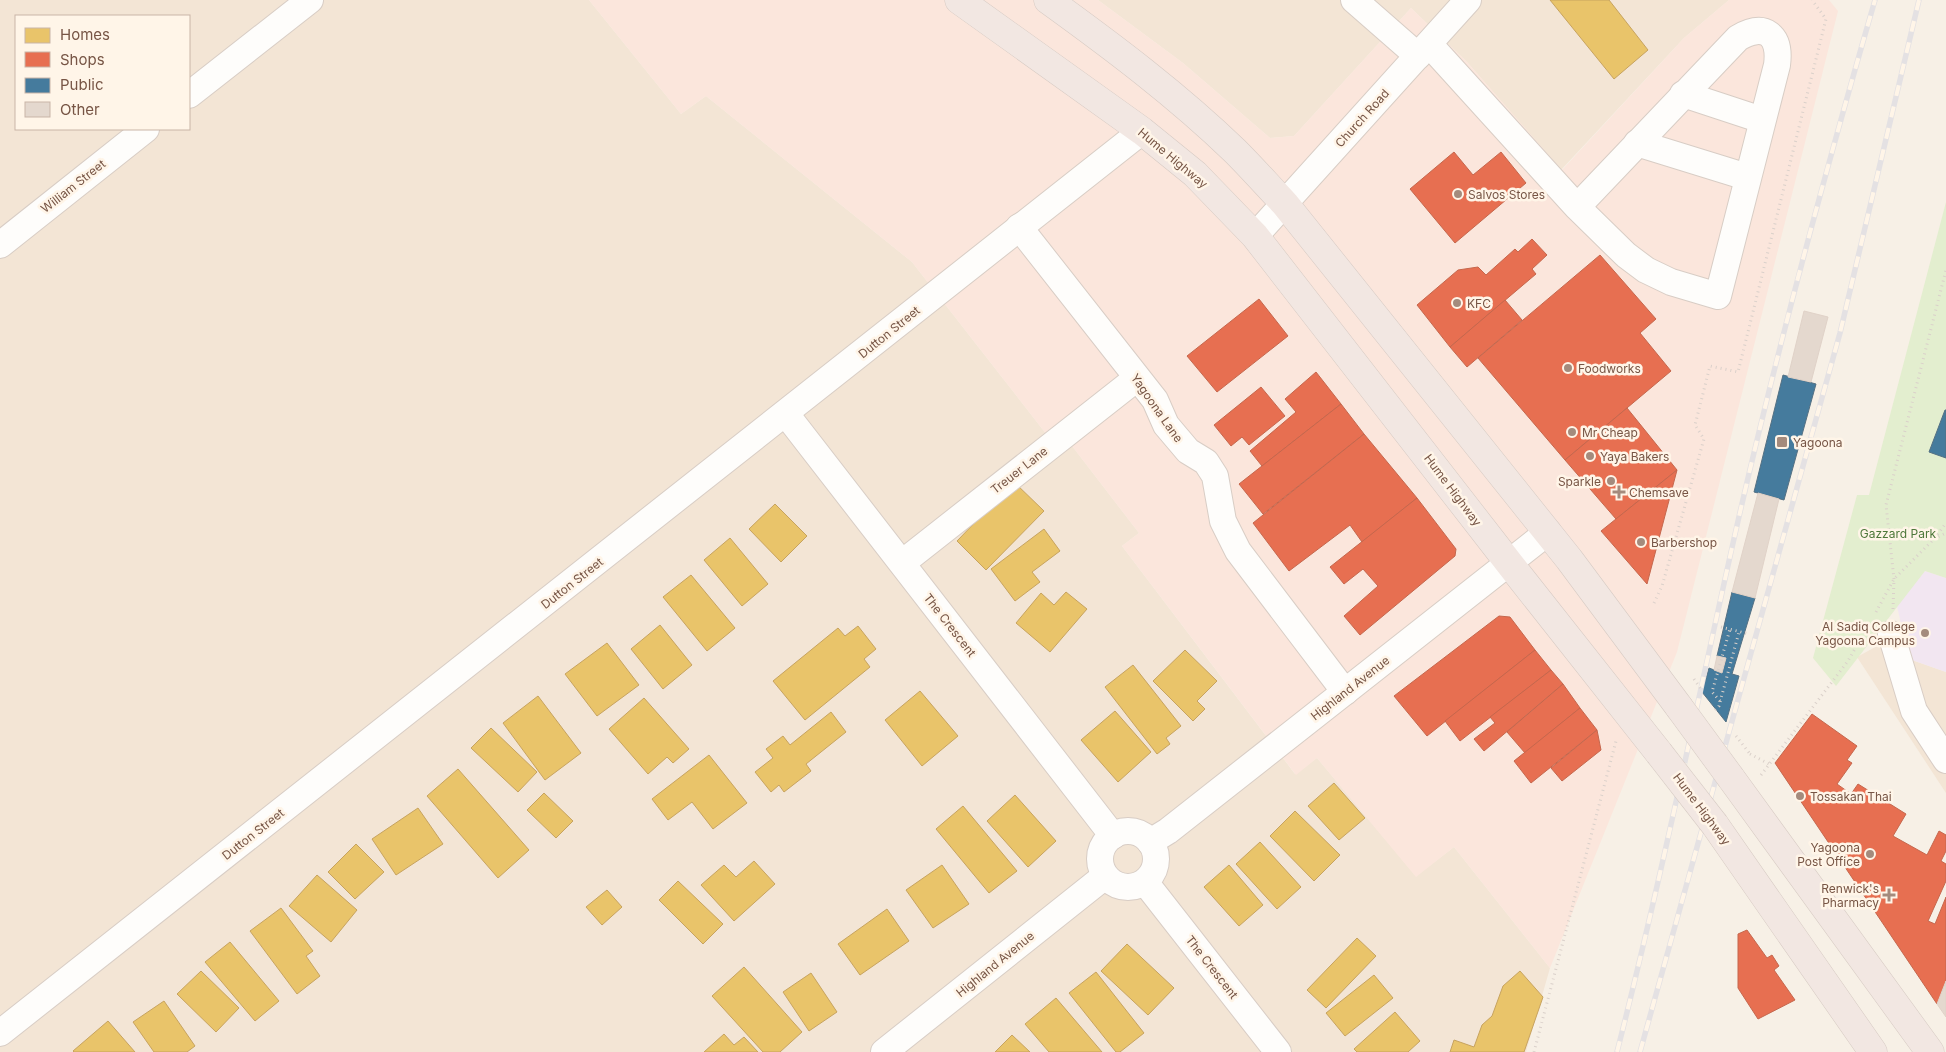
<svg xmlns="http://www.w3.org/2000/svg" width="1946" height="1052" font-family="Inter,sans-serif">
	<rect width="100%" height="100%" fill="#f7f0e6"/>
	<!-- residential -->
	<g fill="#f3e5d5" fill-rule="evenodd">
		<path d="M0,0H589L681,114L706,96L912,262L1058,449L1069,442L1139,533L1122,546L1295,774L1317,758L1416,876L1454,847L1550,968L1526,1052H0ZM16,16H189V129H16Z"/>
		<polygon points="1098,0 1729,0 1684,38 1561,170 1467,62 1411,8 1294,136 1270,138 1183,63"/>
		<polygon points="1879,645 1909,659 1946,672 1946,793 1857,657"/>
	</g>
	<!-- commercial -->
	<polygon fill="#fbe6dc" points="589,0 1098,0 1183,63 1270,138 1294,136 1411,8 1467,62 1562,170 1684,38 1729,0 1829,0 1838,11 1677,652 1550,968 1454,847 1416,877 1317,758 1296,775 1122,546 1139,533 1069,442 1058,449 912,262 706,96 681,114"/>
	<!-- education -->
	<polygon fill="#f2e6f1" points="1925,571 1946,578 1946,672 1909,659 1897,606"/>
	<!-- green -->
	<polygon fill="#e3eecf" points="1946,202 1946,578 1925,571 1836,686 1813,658 1857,495 1869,495"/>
	<!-- homes -->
	<g fill="#e9c46a" stroke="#c7a35f">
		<polygon points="1550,0 1609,0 1648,50 1614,79"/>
		<polygon points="1014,482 1044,511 986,570 957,541"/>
		<polygon points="775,504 807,536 781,562 749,529"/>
		<polygon points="1044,529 1060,551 1032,572 1040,582 1015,601 991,569"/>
		<polygon points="730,538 768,584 742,606 704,560"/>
		<polygon points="691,575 735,628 707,651 663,597"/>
		<polygon points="1066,592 1087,609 1050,652 1016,623 1041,593 1054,605"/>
		<polygon points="660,625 692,665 663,689 631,649"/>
		<polygon points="858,626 876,649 864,659 870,667 805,720 773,681 838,628 845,636"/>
		<polygon points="607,643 639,685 597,716 565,674"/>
		<polygon points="1185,650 1217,681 1197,701 1205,709 1193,721 1153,681"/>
		<polygon points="1133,665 1181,726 1166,738 1170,744 1157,754 1105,687"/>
		<polygon points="920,691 958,736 922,766 885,720"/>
		<polygon points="538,696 581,753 545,780 503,723"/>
		<polygon points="644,698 689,749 673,763 667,757 648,774 609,729"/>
		<polygon points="1115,711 1151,752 1118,782 1081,740"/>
		<polygon points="831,712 846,732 806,764 811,771 784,792 779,785 771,792 755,772 773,758 766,749 783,736 790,745"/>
		<polygon points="491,728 537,772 518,792 471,748"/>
		<polygon points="709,755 747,803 713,829 692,802 668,820 652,799"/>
		<polygon points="458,769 529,850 498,878 427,796"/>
		<polygon points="1334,783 1365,818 1339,840 1308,806"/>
		<polygon points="544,793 573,821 556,838 527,810"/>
		<polygon points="1015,795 1056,841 1028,867 987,821"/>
		<polygon points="963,806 1017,871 989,893 936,829"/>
		<polygon points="418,808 443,844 396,875 372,839"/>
		<polygon points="1295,811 1340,855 1314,881 1270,836"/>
		<polygon points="1260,842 1301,887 1277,909 1236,864"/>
		<polygon points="356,844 384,872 355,899 328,872"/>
		<polygon points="754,861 775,884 734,921 701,885 724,865 736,877"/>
		<polygon points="942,865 969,904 933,928 906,890"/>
		<polygon points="1229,865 1263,905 1239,926 1204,887"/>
		<polygon points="317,875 357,910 331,942 289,906"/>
		<polygon points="678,881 723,924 703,944 659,900"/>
		<polygon points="607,890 622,907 602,925 586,907"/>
		<polygon points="281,908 313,951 306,956 320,976 297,994 250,931"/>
		<polygon points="887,909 909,941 860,975 838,944"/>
		<polygon points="1357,938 1376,956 1326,1008 1307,990"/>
		<polygon points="230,942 279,1001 255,1021 205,962"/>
		<polygon points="1127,944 1174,988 1148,1015 1101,971"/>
		<polygon points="744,967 802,1032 780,1052 763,1052 712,996"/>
		<polygon points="201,971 239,1008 216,1032 177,994"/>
		<polygon points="1520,971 1543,997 1524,1052 1450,1052 1454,1040 1474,1047 1482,1025 1492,1016 1503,986"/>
		<polygon points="1096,972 1144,1033 1120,1052 1116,1052 1069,993"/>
		<polygon points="811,973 837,1012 809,1031 783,992"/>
		<polygon points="1374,975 1393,998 1345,1036 1326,1013"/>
		<polygon points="1056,998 1102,1052 1049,1052 1025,1024"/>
		<polygon points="164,1001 195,1046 187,1052 154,1052 133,1022"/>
		<polygon points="1395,1012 1420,1041 1408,1052 1357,1052 1354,1049"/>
		<polygon points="108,1021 135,1052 74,1052 73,1051"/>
		<polygon points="724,1034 734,1045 744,1037 758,1052 704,1052"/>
		<polygon points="1012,1035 1030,1052 995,1052"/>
	</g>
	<!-- shops -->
	<g fill="#e76f51" stroke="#c5674d">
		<polygon points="1454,152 1473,175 1501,152 1526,183 1455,243 1410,189"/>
		<polygon points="1532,239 1547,255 1532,269 1536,274 1450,347 1417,305 1458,270 1478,267 1486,275 1515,249 1518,252"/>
		<polygon points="1600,255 1656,319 1640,333 1671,371 1565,460 1478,358"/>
		<polygon points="1259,299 1288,336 1217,392 1187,356"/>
		<polygon points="1505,300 1522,320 1467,367 1450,347"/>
		<polygon points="1316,372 1341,404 1262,466 1250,451 1296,412 1285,399"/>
		<polygon points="1261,387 1285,416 1249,445 1242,437 1231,446 1214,425"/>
		<polygon points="1341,404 1364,434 1263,514 1239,484"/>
		<polygon points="1627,408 1677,470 1616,519 1565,460"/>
		<polygon points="1364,434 1417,498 1362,542 1350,525 1289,571 1253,523"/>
		<polygon points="1677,470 1647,584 1601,531"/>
		<polygon points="1417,498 1456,549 1455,556 1360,635 1344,616 1378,586 1363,569 1344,584 1330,567"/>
		<polygon points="1499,616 1510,617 1535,650 1427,736 1394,696"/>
		<polygon points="1535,650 1551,670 1460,741 1445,721"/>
		<polygon points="1551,670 1563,684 1484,751 1474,739 1495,723 1490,717"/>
		<polygon points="1563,684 1580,708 1525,753 1507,732"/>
		<polygon points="1580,708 1597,730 1531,783 1514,761"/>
		<polygon points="1812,714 1857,746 1847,760 1852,763 1837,784 1851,794 1858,784 1906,814 1893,836 1927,855 1939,831 1946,835 1946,851 1941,861 1946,864 1946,881 1928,921 1935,924 1946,897 1946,981 1937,1004 1775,763"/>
		<polygon points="1597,730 1601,750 1562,781 1551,768"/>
		<polygon points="1747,930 1767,958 1772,955 1779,966 1774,970 1795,1000 1758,1019 1738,988 1738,934"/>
	</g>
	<!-- public -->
	<g fill="#457b9d" stroke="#547083">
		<polygon points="1783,375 1816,384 1784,500 1754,492"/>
		<polygon points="1945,410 1946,410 1946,458 1929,452"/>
		<polygon points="1732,592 1755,598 1732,674 1739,676 1726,722 1702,692 1709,668 1722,673 1726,658 1717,656"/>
	</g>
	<!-- building -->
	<g fill="#e4d8ce" stroke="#e0d2c8">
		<polygon points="1804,311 1828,317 1811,382 1788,377"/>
		<polygon points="1758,493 1779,499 1755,598 1732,592"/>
		<polygon points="1717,656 1726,658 1722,673 1714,670"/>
		<polygon points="1946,981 1946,1017 1937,1004"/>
	</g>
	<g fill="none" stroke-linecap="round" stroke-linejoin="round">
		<!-- minor casing -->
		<g stroke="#d8cdc5" stroke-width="28">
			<g id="minor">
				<polyline points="1354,0 1418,56"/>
				<path d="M1429,44L1577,207L1626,255L1646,270L1671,282L1718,296L1777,65C1781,35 1765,22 1738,38L1577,207"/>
				<polyline points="1683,94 1762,120"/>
				<polyline points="189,95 310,0"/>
				<polyline points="1637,143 1747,177"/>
				<polyline points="1019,227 1155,400 1166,425 1188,451 1206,462 1215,476 1223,521 1238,551 1345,692"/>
				<polyline points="1255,236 1468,0"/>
				<polyline points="0,245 146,129"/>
				<polyline points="786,414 1113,836"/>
				<polyline points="902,563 1137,378"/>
				<polyline points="1891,634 1914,711 1946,760"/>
				<circle cx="1128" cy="859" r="28"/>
				<polyline points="1150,842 1168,831 1548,532"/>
				<polyline points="1145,882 1278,1052"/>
				<polyline points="0,1033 1142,131"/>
				<polyline points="884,1052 1105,876"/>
			</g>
		</g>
		<!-- highway casing -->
		<g stroke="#d6cac3" stroke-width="29">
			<g id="highway">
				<polyline points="959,0 1142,131 1195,174 1255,236 1509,563 1659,753"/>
				<path d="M1048,0C1113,47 1177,95 1235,151C1252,168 1268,186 1285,204L1569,559L1679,707"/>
				<polyline points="1731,778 1930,1052"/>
				<polyline points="1715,825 1873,1052"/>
			</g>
		</g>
		<!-- path -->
		<g stroke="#dad0ca" stroke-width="3" stroke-dasharray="1 4" stroke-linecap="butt">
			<polyline points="1934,539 1946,533"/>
			<polyline points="1654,603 1662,586 1704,439 1695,425 1710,366 1738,372 1826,19 1812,0"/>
			<polyline points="1893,609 1894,579 1886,505 1946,270"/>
			<polyline points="1876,612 1894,579 1934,539 1946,523"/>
			<polyline points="1721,627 1749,634"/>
			<polyline points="1720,701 1712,692 1730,629"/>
			<polyline points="1715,710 1719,706 1739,632"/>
			<polyline points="1750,754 1769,764"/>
			<polyline points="1761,775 1848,661 1864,633"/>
			<polyline points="1534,1052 1616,741"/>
		</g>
		<!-- minor -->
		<use href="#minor" stroke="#fefdfb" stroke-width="26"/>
		<!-- highway -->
		<use href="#highway" stroke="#f2e7e2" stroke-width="28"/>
		<!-- rail casing -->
		<g stroke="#e4e1e3" stroke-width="5.5">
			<g id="rail">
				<path d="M1617,1052C1662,876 1698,698 1738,521C1778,346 1825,173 1875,0"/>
				<polyline points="1640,1052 1840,333 1919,0"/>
			</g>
		</g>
		<!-- rail -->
		<use href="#rail" stroke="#fff5e8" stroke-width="4" stroke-dasharray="11" stroke-linecap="butt"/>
		<!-- highway-bridge casing -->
		<g stroke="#d6cac3" stroke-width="29" stroke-linecap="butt">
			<g id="highway-bridge">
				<polyline points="1679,707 1731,778"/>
				<polyline points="1659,753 1715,825"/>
			</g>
		</g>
		<!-- path-bridge -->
		<g stroke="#dad0ca" stroke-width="3" stroke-dasharray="1 4" stroke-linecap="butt">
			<polyline points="1694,679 1701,689"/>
			<polyline points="1736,736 1750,754"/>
		</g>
		<!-- highway-bridge -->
		<use href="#highway-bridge" stroke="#f2e7e2" stroke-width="28"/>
	</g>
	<!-- markers -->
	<g fill="#a48b7d" stroke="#fff5e8" stroke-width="2">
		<circle cx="1458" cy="194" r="5"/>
		<circle cx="1457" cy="303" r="5"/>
		<circle cx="1568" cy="368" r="5"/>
		<circle cx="1572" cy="432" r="5"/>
		<rect x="1776" y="436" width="12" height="12" rx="2.5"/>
		<circle cx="1590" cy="456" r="5"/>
		<circle cx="1611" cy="481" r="5"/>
		<path d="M1616.5 484.5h5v5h5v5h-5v5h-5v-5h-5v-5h5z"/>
		<circle cx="1641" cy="542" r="5"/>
		<circle cx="1925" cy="633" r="5"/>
		<circle cx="1800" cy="796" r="5"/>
		<circle cx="1870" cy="854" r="5"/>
		<path d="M1886.5 887.5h5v5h5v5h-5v5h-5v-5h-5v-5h5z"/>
	</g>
	<g text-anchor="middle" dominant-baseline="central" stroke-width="5" stroke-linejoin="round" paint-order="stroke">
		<!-- street labels -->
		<g font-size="12" fill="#775545" stroke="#fff5e8">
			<text transform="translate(1362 118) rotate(-48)">Church Road</text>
			<text transform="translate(1173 158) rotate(40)">Hume Highway</text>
			<text transform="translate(73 186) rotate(-38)">William Street</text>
			<text transform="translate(889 332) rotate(-39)">Dutton Street</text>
			<text transform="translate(1157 408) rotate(55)">Yagoona Lane</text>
			<text transform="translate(1019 470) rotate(-38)">Treuer Lane</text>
			<text transform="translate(1453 490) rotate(53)">Hume Highway</text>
			<text transform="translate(572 583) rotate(-38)">Dutton Street</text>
			<text transform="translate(950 625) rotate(52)">The Crescent</text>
			<text transform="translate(1350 688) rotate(-38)">Highland Avenue</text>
			<text transform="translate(1702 809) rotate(53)">Hume Highway</text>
			<text transform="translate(253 834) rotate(-38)">Dutton Street</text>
			<text transform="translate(995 964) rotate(-39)">Highland Avenue</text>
			<text transform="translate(1212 967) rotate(52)">The Crescent</text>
		</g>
		<!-- poi labels -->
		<g font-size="12" fill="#775545" stroke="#fff5e8" text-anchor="start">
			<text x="1468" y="194">Salvos Stores</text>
			<text x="1467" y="303">KFC</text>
			<text x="1578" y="368">Foodworks</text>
			<text x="1582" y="432">Mr Cheap</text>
			<text x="1793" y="442">Yagoona</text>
			<text x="1600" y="456">Yaya Bakers</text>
			<text x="1601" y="481" text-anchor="end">Sparkle</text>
			<text x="1629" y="492">Chemsave</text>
			<text x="1651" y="542">Barbershop</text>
			<text x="1915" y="626" text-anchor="end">Al Sadiq College<tspan x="1915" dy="14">Yagoona Campus</tspan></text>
			<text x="1810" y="796">Tossakan Thai</text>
			<text x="1860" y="847" text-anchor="end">Yagoona<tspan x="1860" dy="14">Post Office</tspan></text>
			<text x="1879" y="888" text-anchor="end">Renwick's<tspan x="1879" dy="14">Pharmacy</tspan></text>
		</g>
		<!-- park labels -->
		<g font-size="12" fill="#4e783a" stroke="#fff5e8">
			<text x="1898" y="533">Gazzard Park</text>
		</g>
	</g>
	<!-- legend -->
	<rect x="15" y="15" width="175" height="115" fill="#fff5e8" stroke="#c9b5a7"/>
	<rect x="25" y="28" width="25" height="15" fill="#e9c46a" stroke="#c9b5a7"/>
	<text x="60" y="40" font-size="15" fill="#775545">Homes</text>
	<rect x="25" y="52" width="25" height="15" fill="#e76f51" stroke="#c9b5a7"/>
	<text x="60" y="65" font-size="15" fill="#775545">Shops</text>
	<rect x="25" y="78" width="25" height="15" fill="#457b9d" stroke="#c9b5a7"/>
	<text x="60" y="90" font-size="15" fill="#775545">Public</text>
	<rect x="25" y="102" width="25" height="15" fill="#e4d8ce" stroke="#c9b5a7"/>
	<text x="60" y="115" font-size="15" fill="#775545">Other</text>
</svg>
